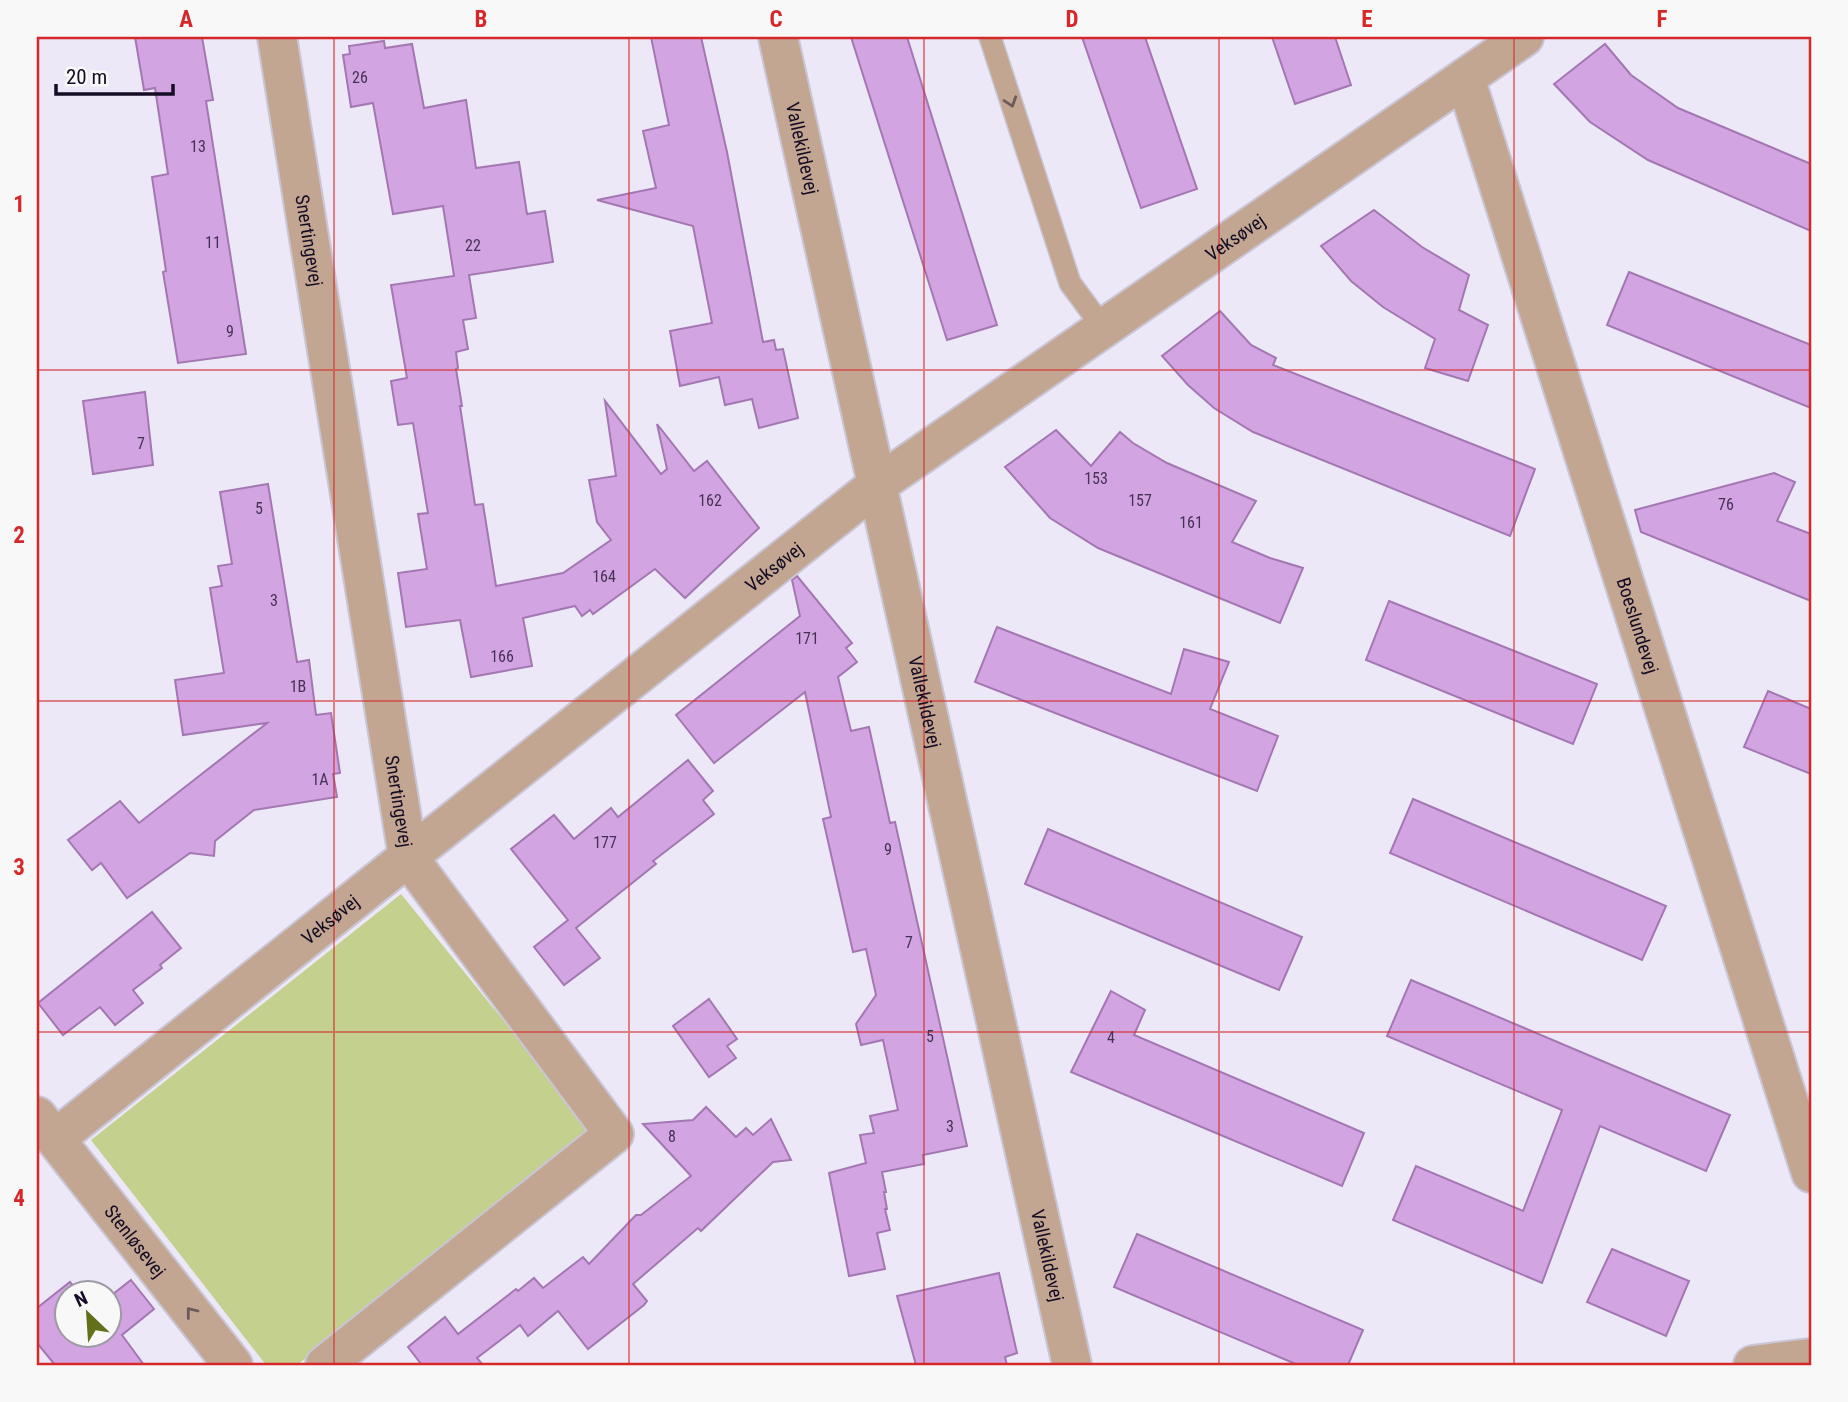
<svg xmlns="http://www.w3.org/2000/svg" width="1848" height="1402" font-family="'Roboto Condensed',sans-serif">
	<rect width="100%" height="100%" fill="#ece8f7"/>
	<!-- green -->
	<polygon fill="#c4d18e" points="401,894 594,1132 297,1365 266,1365 91,1140"/>
	<!-- building -->
	<g fill="#d2a4e2" stroke="#a377b2" stroke-width="2">
		<polygon points="135,37 202,37 213,100 206,101 246,354 178,363 163,272 166,271 152,177 168,174 155,88 144,90"/>
		<polygon points="651,37 701,37 727,152 763,342 774,340 776,350 783,349 798,418 759,428 752,399 725,405 719,377 680,386 670,331 712,323 693,226 597,200 656,188 643,131 669,125"/>
		<polygon points="851,37 907,37 997,325 947,340"/>
		<polygon points="1082,37 1145,37 1197,189 1141,208"/>
		<polygon points="1272,37 1335,37 1351,85 1295,104"/>
		<polygon points="384,41 385,48 412,44 424,108 466,100 476,168 519,162 527,214 545,211 553,262 469,275 476,318 463,320 468,349 456,352 458,368 456,369 462,406 460,406 475,505 483,504 496,586 563,573 611,540 597,522 589,480 616,476 605,401 661,474 667,469 657,424 694,471 707,461 759,528 685,598 655,569 593,614 590,610 582,616 575,606 523,618 532,666 471,677 460,620 406,627 398,573 427,569 418,514 428,513 413,423 398,425 391,381 407,378 391,285 454,276 443,206 393,214 373,103 351,107 343,55 350,54 349,46"/>
		<polygon points="1605,44 1631,75 1678,108 1811,164 1811,231 1648,160 1590,122 1554,84"/>
		<polygon points="1374,210 1422,247 1469,275 1459,310 1488,325 1468,381 1425,368 1435,339 1383,307 1351,281 1321,246"/>
		<polygon points="1629,272 1811,345 1811,408 1607,325"/>
		<polygon points="1220,311 1251,345 1276,358 1273,365 1535,469 1510,536 1253,432 1214,408 1188,385 1162,356"/>
		<polygon points="145,392 153,465 93,474 83,401"/>
		<polygon points="1056,430 1091,466 1120,432 1133,443 1167,463 1256,501 1232,542 1270,558 1303,568 1280,623 1098,548 1050,518 1005,467"/>
		<polygon points="1774,473 1795,482 1777,521 1811,534 1811,601 1641,532 1635,510"/>
		<polygon points="268,484 297,662 309,660 316,715 331,713 340,773 333,774 337,797 254,810 215,841 214,856 190,853 127,898 101,863 92,870 68,840 120,801 139,823 267,723 183,735 175,680 224,673 210,588 222,586 218,566 232,564 220,492"/>
		<polygon points="797,576 852,643 846,648 857,662 838,677 851,731 869,727 890,823 895,822 967,1146 923,1155 924,1164 882,1172 886,1192 884,1192 887,1209 885,1209 890,1230 877,1233 885,1269 849,1276 829,1173 866,1163 860,1135 874,1133 870,1116 898,1110 883,1040 861,1045 856,1024 876,995 866,949 853,952 823,819 831,817 805,692 714,763 676,715 800,616 792,580"/>
		<polygon points="1389,601 1597,684 1573,744 1366,660"/>
		<polygon points="997,627 1171,694 1184,649 1229,662 1210,709 1278,736 1257,791 975,682"/>
		<polygon points="1768,691 1811,709 1811,774 1744,747"/>
		<polygon points="688,760 713,791 703,800 714,814 653,861 656,864 576,928 600,958 564,985 534,947 568,920 511,849 554,815 574,839 611,808 618,817"/>
		<polygon points="1413,799 1666,906 1642,960 1390,853"/>
		<polygon points="1048,829 1302,937 1279,990 1025,884"/>
		<polygon points="152,912 181,948 160,965 162,968 133,990 143,1003 115,1025 100,1007 63,1035 38,1003"/>
		<polygon points="1411,980 1730,1115 1706,1171 1600,1126 1542,1283 1393,1220 1416,1166 1523,1211 1562,1110 1387,1036"/>
		<polygon points="1111,991 1145,1010 1134,1035 1364,1133 1342,1186 1071,1072"/>
		<polygon points="709,999 737,1039 727,1046 736,1058 709,1077 673,1026"/>
		<polygon points="706,1107 736,1137 746,1128 753,1135 771,1119 791,1160 773,1162 701,1231 698,1228 633,1284 647,1301 644,1305 588,1349 558,1311 528,1336 520,1325 477,1358 483,1365 420,1365 421,1364 408,1347 445,1317 458,1334 516,1289 518,1291 534,1278 543,1288 583,1257 589,1264 636,1215 641,1215 691,1176 643,1124 693,1120"/>
		<polygon points="1137,1234 1363,1330 1348,1365 1298,1365 1114,1287"/>
		<polygon points="1612,1249 1689,1281 1666,1336 1587,1302"/>
		<polygon points="999,1273 1017,1353 1005,1357 1007,1365 916,1365 897,1296"/>
		<polygon points="131,1280 154,1309 122,1335 144,1365 55,1365 37,1343 37,1308 70,1282 79,1293 66,1293 66,1335 108,1335 108,1298"/>
	</g>
	<g fill="none" stroke-linecap="round" stroke-linejoin="round">
		<!-- service casing -->
		<g stroke="#cac5d5" stroke-width="24">
			<polyline id="service" points="990,37 1070,283 1104,329"/>
		</g>
		<!-- minor casing -->
		<g stroke="#cac5d5" stroke-width="42">
			<g id="minor">
				<path id="s1" d="M277,37L408,857L614,1134L325,1365"/>
				<path id="s2" d="M778,37L1072,1365"/>
				<path id="s3" d="M1465,78L1811,1173"/>
				<path id="s4" d="M37,1116L233,1365"/>
				<path id="s5" d="M55,1139L408,857L877,485L1524,37"/>
				<polyline points="1753,1365 1811,1358"/>
			</g>
		</g>
		<!-- service -->
		<use href="#service" stroke="#c2a691" stroke-width="21"/>
		<!-- minor -->
		<use href="#minor" stroke="#c2a691" stroke-width="38"/>
	</g>
	<!-- one-way arrows -->
	<defs><path id="oneway-chevron" d="M-2-3.5L2.5 0L-2 3.5" fill="none" stroke-width="1.6" stroke-linecap="round" stroke-linejoin="round" transform="scale(1.75)"/></defs>
	<g stroke="#6c595b">
		<use href="#oneway-chevron" transform="translate(1011 102) rotate(72)"/>
		<use href="#oneway-chevron" transform="translate(191 1312) rotate(-128)"/>
	</g>
	<!-- grid -->
	<path fill="none" stroke="#d62828" stroke-width="2" stroke-opacity="0.55" d="M334,37V1365M629,37V1365M924,37V1365M1219,37V1365M1514,37V1365M37,370H1811M37,701H1811M37,1032H1811"/>
	<g text-anchor="middle" dominant-baseline="central" stroke-width="5" stroke-linejoin="round" paint-order="stroke">
		<!-- number labels -->
		<g font-size="16" fill="#443254">
			<text x="360" y="77">26</text>
			<text x="198" y="146">13</text>
			<text x="213" y="242">11</text>
			<text x="473" y="245">22</text>
			<text x="230" y="331">9</text>
			<text x="141" y="443">7</text>
			<text x="1096" y="478">153</text>
			<text x="710" y="500">162</text>
			<text x="1140" y="500">157</text>
			<text x="1726" y="504">76</text>
			<text x="259" y="508">5</text>
			<text x="1191" y="522">161</text>
			<text x="604" y="576">164</text>
			<text x="274" y="600">3</text>
			<text x="807" y="638">171</text>
			<text x="502" y="656">166</text>
			<text x="298" y="686">1B</text>
			<text x="320" y="779">1A</text>
			<text x="605" y="842">177</text>
			<text x="888" y="849">9</text>
			<text x="909" y="942">7</text>
			<text x="930" y="1036">5</text>
			<text x="1111" y="1037">4</text>
			<text x="950" y="1126">3</text>
			<text x="672" y="1136">8</text>
		</g>
		<!-- street labels -->
		<g font-size="19" fill="#150c25" stroke="#f8f8f8">
			<text stroke="none"><textPath href="#s2" startOffset="114">Vallekildevej</textPath></text>
			<text stroke="none"><textPath href="#s5" startOffset="1486">Veksøvej</textPath></text>
			<text stroke="none"><textPath href="#s1" startOffset="206">Snertingevej</textPath></text>
			<text stroke="none"><textPath href="#s5" startOffset="919">Veksøvej</textPath></text>
			<text stroke="none"><textPath href="#s3" startOffset="574">Boeslundevej</textPath></text>
			<text stroke="none"><textPath href="#s2" startOffset="681">Vallekildevej</textPath></text>
			<text stroke="none"><textPath href="#s1" startOffset="774">Snertingevej</textPath></text>
			<text stroke="none"><textPath href="#s5" startOffset="352">Veksøvej</textPath></text>
			<text stroke="none"><textPath href="#s4" startOffset="159">Stenløsevej</textPath></text>
			<text stroke="none"><textPath href="#s2" startOffset="1248">Vallekildevej</textPath></text>
		</g>
	</g>
	<!-- border -->
	<rect width="1848" height="1402" fill="none" stroke="#f8f8f8" stroke-width="77"/>
	<!-- north arrow -->
	<g transform="translate(88 1314) rotate(335)"><circle r="33" fill="#f8f8f8" stroke="#9d9aa4" stroke-width="2"/>
	<path d="M0-5L12 26L0 18L-12 26Z" fill="#636f19"/>
	<text y="-10" font-size="19" font-weight="bold" text-anchor="middle" fill="#150c25">N</text>
	</g>
	<!-- scale -->
	<path d="M56 84v10h117v-10" fill="none" stroke="#150c25" stroke-width="3.5"/>
	<text x="66" y="84" font-size="21" fill="#150c25" stroke="#f8f8f8" stroke-width="5" paint-order="stroke">20 m</text>
	<rect x="38" y="38" width="1772" height="1326" fill="none" stroke="#d62828" stroke-width="2.5"/>
	<g font-size="23" text-anchor="middle" font-weight="bold" fill="#d62828">
		<text x="186" y="27">A</text>
		<text x="481" y="27">B</text>
		<text x="776" y="27">C</text>
		<text x="1072" y="27">D</text>
		<text x="1367" y="27">E</text>
		<text x="1662" y="27">F</text>
		<text x="19" y="212">1</text>
		<text x="19" y="543">2</text>
		<text x="19" y="875">3</text>
		<text x="19" y="1206">4</text>
	</g>
</svg>
